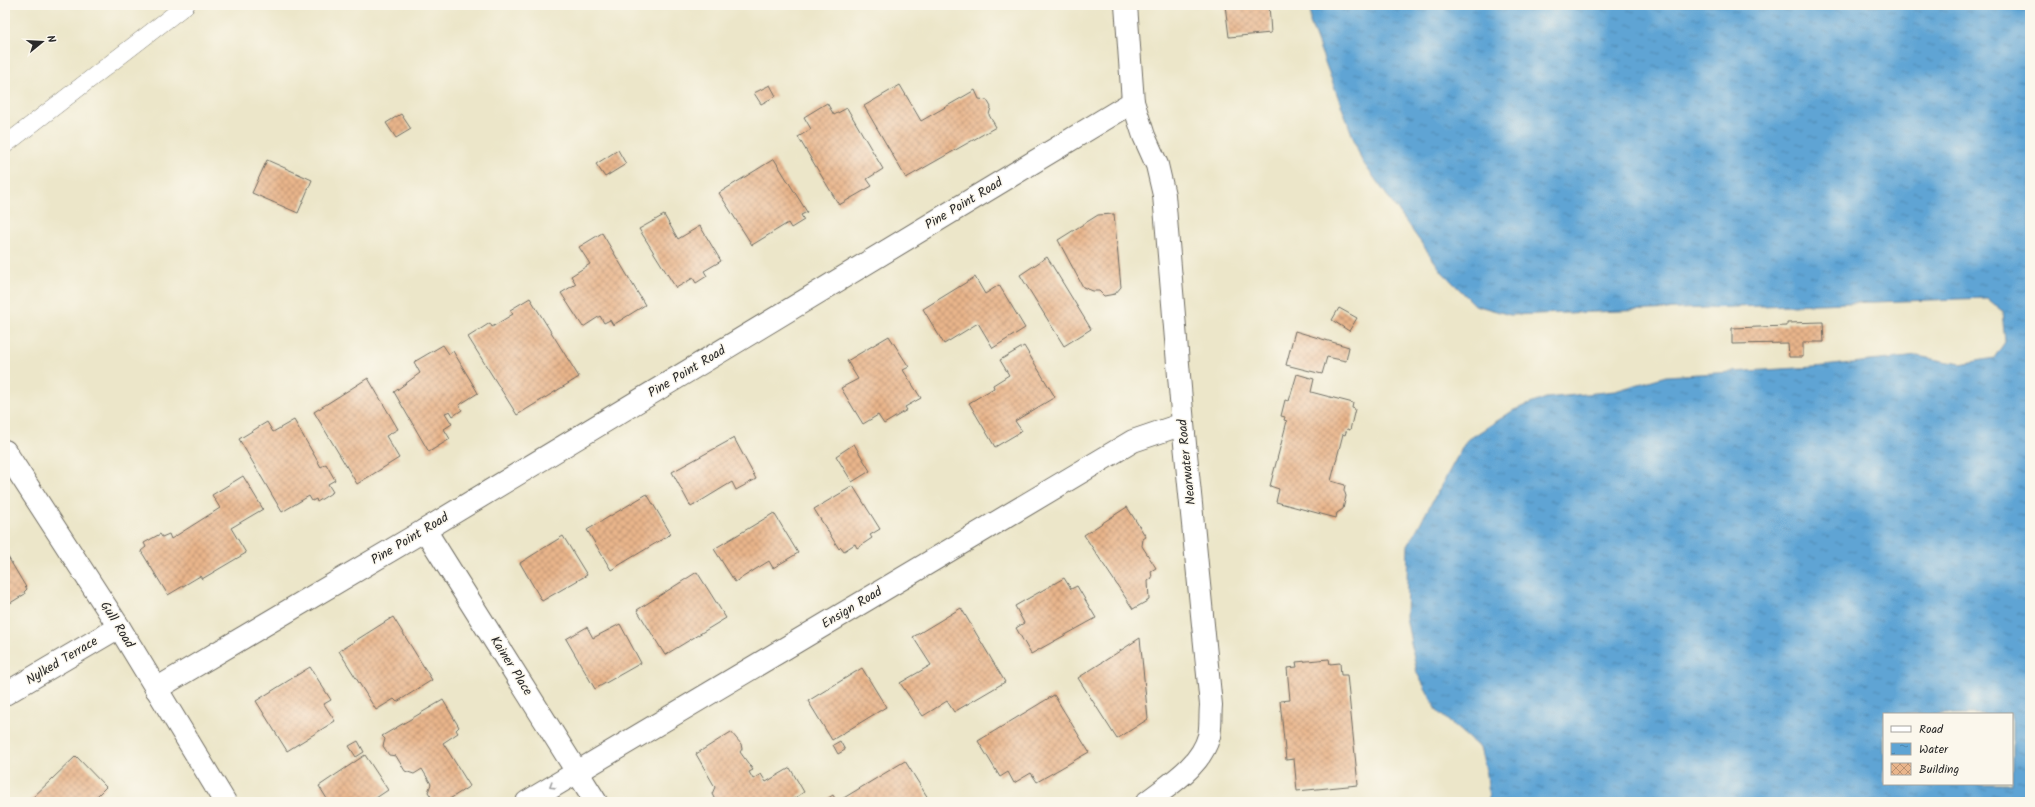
<svg xmlns="http://www.w3.org/2000/svg" width="2035" height="807" font-family="Kalam,sans-serif">
	<defs>
		<pattern id="water-ripples" width="26" height="14" patternUnits="userSpaceOnUse"><rect width="26" height="14" fill="#5ea4d4"/><path d="M2 4q2-2 4 0t4 0M15 11q2-2 4 0t4 0" fill="none" stroke="#4e86ac"/></pattern>
		<pattern id="building-cross-hatch" width="8" height="8" patternUnits="userSpaceOnUse"><rect width="8" height="8" fill="#e9b58b"/><path d="M0 0l8 8M0 8l8-8" fill="none" stroke="#bd9372"/></pattern>
	</defs>
	<rect width="100%" height="100%" fill="#fbf7ec"/>
	<filter id="ink" filterUnits="userSpaceOnUse"><feTurbulence type="fractalNoise" baseFrequency=".025" numOctaves="2"/><feDisplacementMap in="SourceGraphic" scale="8" xChannelSelector="R" yChannelSelector="G"/><feConvolveMatrix kernelMatrix="1 2 1 2 8 2 1 2 1" color-interpolation-filters="sRGB"/></filter>
	<filter id="wash" filterUnits="userSpaceOnUse"><feTurbulence type="fractalNoise" baseFrequency=".012" numOctaves="4" result="noise"/><feDisplacementMap in="SourceGraphic" scale="16" xChannelSelector="R" yChannelSelector="G"/><feGaussianBlur stdDeviation="0.9" result="paint"/><feColorMatrix in="noise" values="0 0 0 0 0 0 0 0 0 0 0 0 0 0 0 0 0 1.4 0 .05"/><feComposite in="paint" operator="in"/></filter>
	<g filter="url(#wash)">
		<rect width="100%" height="100%" fill="#ece6c9"/>
		<!-- water -->
		<path fill="url(#water-ripples)" stroke="#446880" fill-rule="evenodd" d="M1311,5H2030V802H1489L1487,774L1480,748L1438,712L1417,673L1406,617L1408,545L1466,441L1514,410L1546,398L1615,391L1666,376L1814,367L1917,356L1960,364L1994,358L2005,342L2002,311L1987,298L1510,315L1475,305L1443,273L1362,161L1310,22ZM1884,714H2012V784H1884Z"/>
		<g id="blocks">
			<!-- building -->
			<g fill="url(#building-cross-hatch)">
				<polygon points="1225,5 1269,5 1271,33 1229,37"/>
				<polygon points="770,85 776,96 761,104 754,93"/>
				<polygon points="900,85 921,121 975,90 979,99 987,100 991,107 989,115 996,127 906,178 864,106"/>
				<polygon points="827,103 834,115 847,108 883,169 867,179 872,186 839,205 798,137 811,129 804,117"/>
				<polygon points="401,114 411,129 396,138 386,123"/>
				<polygon points="618,150 626,164 605,177 596,164"/>
				<polygon points="774,159 807,212 801,215 804,220 791,228 788,223 752,245 719,193"/>
				<polygon points="267,160 312,180 298,213 252,193"/>
				<polygon points="1114,214 1121,287 1115,294 1104,296 1099,291 1093,291 1083,287 1058,240 1098,215"/>
				<polygon points="664,215 678,239 700,226 721,261 704,271 707,276 696,283 693,278 676,288 639,229"/>
				<polygon points="602,233 645,305 613,325 610,320 604,323 600,316 583,327 561,293 576,284 571,276 590,264 579,247"/>
				<polygon points="1047,257 1091,329 1064,346 1020,275"/>
				<polygon points="975,277 985,294 999,285 1025,328 993,348 978,323 944,344 923,309"/>
				<polygon points="530,298 579,377 517,415 468,337 490,323 492,327 513,314 510,310"/>
				<polygon points="1339,308 1357,318 1349,331 1332,320"/>
				<polygon points="1823,322 1824,342 1803,342 1803,357 1789,357 1788,343 1732,344 1732,328 1787,326 1787,323"/>
				<polygon points="1295,331 1349,347 1346,361 1327,357 1322,374 1286,365"/>
				<polygon points="889,336 909,367 903,370 921,398 905,407 907,410 884,424 878,415 863,424 841,388 858,379 847,361"/>
				<polygon points="443,345 449,354 453,351 478,393 459,405 462,410 453,416 450,411 445,413 452,424 444,429 450,439 429,452 394,392 420,373 414,362"/>
				<polygon points="1024,346 1055,397 1015,421 1022,431 995,447 969,403 994,388 993,385 1009,375 1000,360"/>
				<polygon points="1297,374 1314,379 1311,392 1353,403 1352,408 1355,409 1350,430 1347,429 1345,435 1343,434 1331,481 1345,485 1344,490 1346,496 1343,509 1337,513 1336,518 1276,502 1279,489 1270,486 1287,421 1284,420 1285,417 1281,416 1285,400 1289,401"/>
				<polygon points="368,378 398,429 386,436 399,458 357,484 314,412"/>
				<polygon points="294,420 321,467 326,464 335,480 328,484 333,492 317,502 316,499 312,501 309,496 282,512 239,439 267,422 273,432"/>
				<polygon points="734,438 756,479 736,490 732,482 691,507 672,472"/>
				<polygon points="854,444 870,471 852,482 836,456"/>
				<polygon points="243,476 263,509 231,528 246,553 202,579 200,576 168,595 141,551 146,547 144,543 160,534 162,537 169,534 171,539 220,508 212,495"/>
				<polygon points="853,486 880,529 870,535 872,538 857,548 855,544 844,551 841,547 839,549 814,509"/>
				<polygon points="647,494 671,534 611,570 587,530"/>
				<polygon points="1127,507 1146,537 1143,539 1142,546 1156,568 1151,571 1152,578 1148,581 1149,600 1133,609 1084,535"/>
				<polygon points="774,513 798,553 773,568 769,561 735,582 714,549"/>
				<polygon points="563,536 587,575 542,601 520,563"/>
				<polygon points="8,557 27,589 24,592 25,594 7,605 5,602 5,559"/>
				<polygon points="697,572 726,618 665,655 637,610"/>
				<polygon points="1064,578 1071,589 1077,586 1096,618 1031,654 1016,628 1024,623 1015,606"/>
				<polygon points="961,608 1005,682 954,712 947,701 923,716 900,683 931,665 913,637"/>
				<polygon points="393,617 432,680 397,702 394,699 376,710 339,651"/>
				<polygon points="620,624 641,663 595,689 566,639 587,627 593,638"/>
				<polygon points="1140,638 1148,719 1117,739 1078,678"/>
				<polygon points="1329,659 1330,664 1340,663 1341,675 1347,675 1358,785 1297,791 1294,759 1286,760 1280,701 1290,700 1287,668 1297,667 1296,662"/>
				<polygon points="310,667 331,700 324,704 335,721 287,751 256,701"/>
				<polygon points="862,668 886,707 832,740 808,701"/>
				<polygon points="1054,695 1089,752 1037,782 1031,773 1014,783 1008,772 1000,777 978,741"/>
				<polygon points="443,700 459,727 456,730 458,733 443,743 470,786 445,802 437,802 434,801 428,792 431,784 422,769 414,774 405,771 396,756 389,755 383,746 385,739 382,736"/>
				<polygon points="731,732 741,744 742,749 740,752 753,770 749,772 753,779 761,774 766,782 790,768 804,792 789,802 764,802 763,799 759,802 717,802 715,800 712,794 715,787 696,754"/>
				<polygon points="358,741 364,752 356,757 349,746"/>
				<polygon points="840,741 845,750 838,754 833,745"/>
				<polygon points="365,755 388,790 373,800 375,802 329,802 319,786"/>
				<polygon points="76,756 106,787 91,802 28,802"/>
				<polygon points="905,761 928,798 922,802 837,802"/>
				<polygon points="833,795 837,802 822,802"/>
			</g>
		</g>
	</g>
	<g filter="url(#ink)">
		<use href="#blocks" fill-opacity="0" stroke="#6f6c62" stroke-width="1"/>
		<g fill="none" stroke-linecap="round" stroke-linejoin="round">
			<!-- service casing -->
			<g stroke="#6f6c62" stroke-width="18">
				<polyline id="service" points="5,145 186,5"/>
			</g>
			<!-- minor casing -->
			<g stroke="#6f6c62" stroke-width="24">
				<g id="minor">
					<path d="M1126,5L1133,102L1144,136L1157,165L1164,195L1183,424L1211,705C1210,715 1211,727 1209,736C1201,766 1170,784 1147,802"/>
					<polyline points="5,451 119,627 225,802"/>
					<polyline points="425,530 596,802"/>
					<polyline points="156,689 425,530 1133,102"/>
					<polyline points="5,694 119,627"/>
					<polyline points="527,802 1133,441 1183,424"/>
				</g>
			</g>
			<!-- service -->
			<use href="#service" stroke="#fff" stroke-width="17"/>
			<!-- minor -->
			<use href="#minor" stroke="#fff" stroke-width="22"/>
		</g>
		<!-- one-way arrows -->
		<defs><path id="oneway-chevron" d="M-2-3.5L2.5 0L-2 3.5" fill="none" stroke-width="1.6" stroke-linecap="round" stroke-linejoin="round"/></defs>
		<use stroke="#a0a0a0" href="#oneway-chevron" transform="translate(552 786) rotate(148)"/>
	</g>
	<g text-anchor="middle" dominant-baseline="central" stroke-width="3" stroke-linejoin="round" paint-order="stroke">
		<!-- street labels -->
		<g font-size="13" fill="#2b2b2b" stroke="#fbf7ec">
			<text transform="translate(964 204) rotate(-31)">Pine Point Road</text>
			<text transform="translate(687 372) rotate(-31)">Pine Point Road</text>
			<text transform="translate(1187 462) rotate(-96)">Nearwater Road</text>
			<text transform="translate(410 539) rotate(-31)">Pine Point Road</text>
			<text transform="translate(852 608) rotate(-31)">Ensign Road</text>
			<text transform="translate(117 625) rotate(58)">Gull Road</text>
			<text transform="translate(62 661) rotate(-31)">Nylked Terrace</text>
			<text transform="translate(511 666) rotate(58)">Kainer Place</text>
		</g>
	</g>
	<!-- margin -->
	<rect width="2035" height="807" fill="none" stroke="#fbf7ec" stroke-width="20"/>
	<!-- legend -->
	<rect x="1883" y="713" width="130" height="72" fill="#fbf7ec" stroke="#a8a59f"/>
	<rect x="1891" y="726" width="20" height="6" fill="#ffffff" stroke="#a8a59f"/>
	<text x="1919" y="733" font-size="12" fill="#2b2b2b">Road</text>
	<rect x="1891" y="743" width="20" height="12" fill="url(#water-ripples)" stroke="#a8a59f"/>
	<text x="1919" y="753" font-size="12" fill="#2b2b2b">Water</text>
	<rect x="1891" y="763" width="20" height="12" fill="url(#building-cross-hatch)" stroke="#a8a59f"/>
	<text x="1919" y="773" font-size="12" fill="#2b2b2b">Building</text>
	<!-- north arrow -->
	<g transform="translate(42 42) rotate(72)" stroke="#fbf7ec" stroke-width="3" paint-order="stroke">
	<path d="M0-3L7 15L0 10L-7 15Z" fill="#2b2b2b"/>
	<text y="-6" font-size="11" font-weight="bold" text-anchor="middle" fill="#2b2b2b">N</text>
	</g>
</svg>
